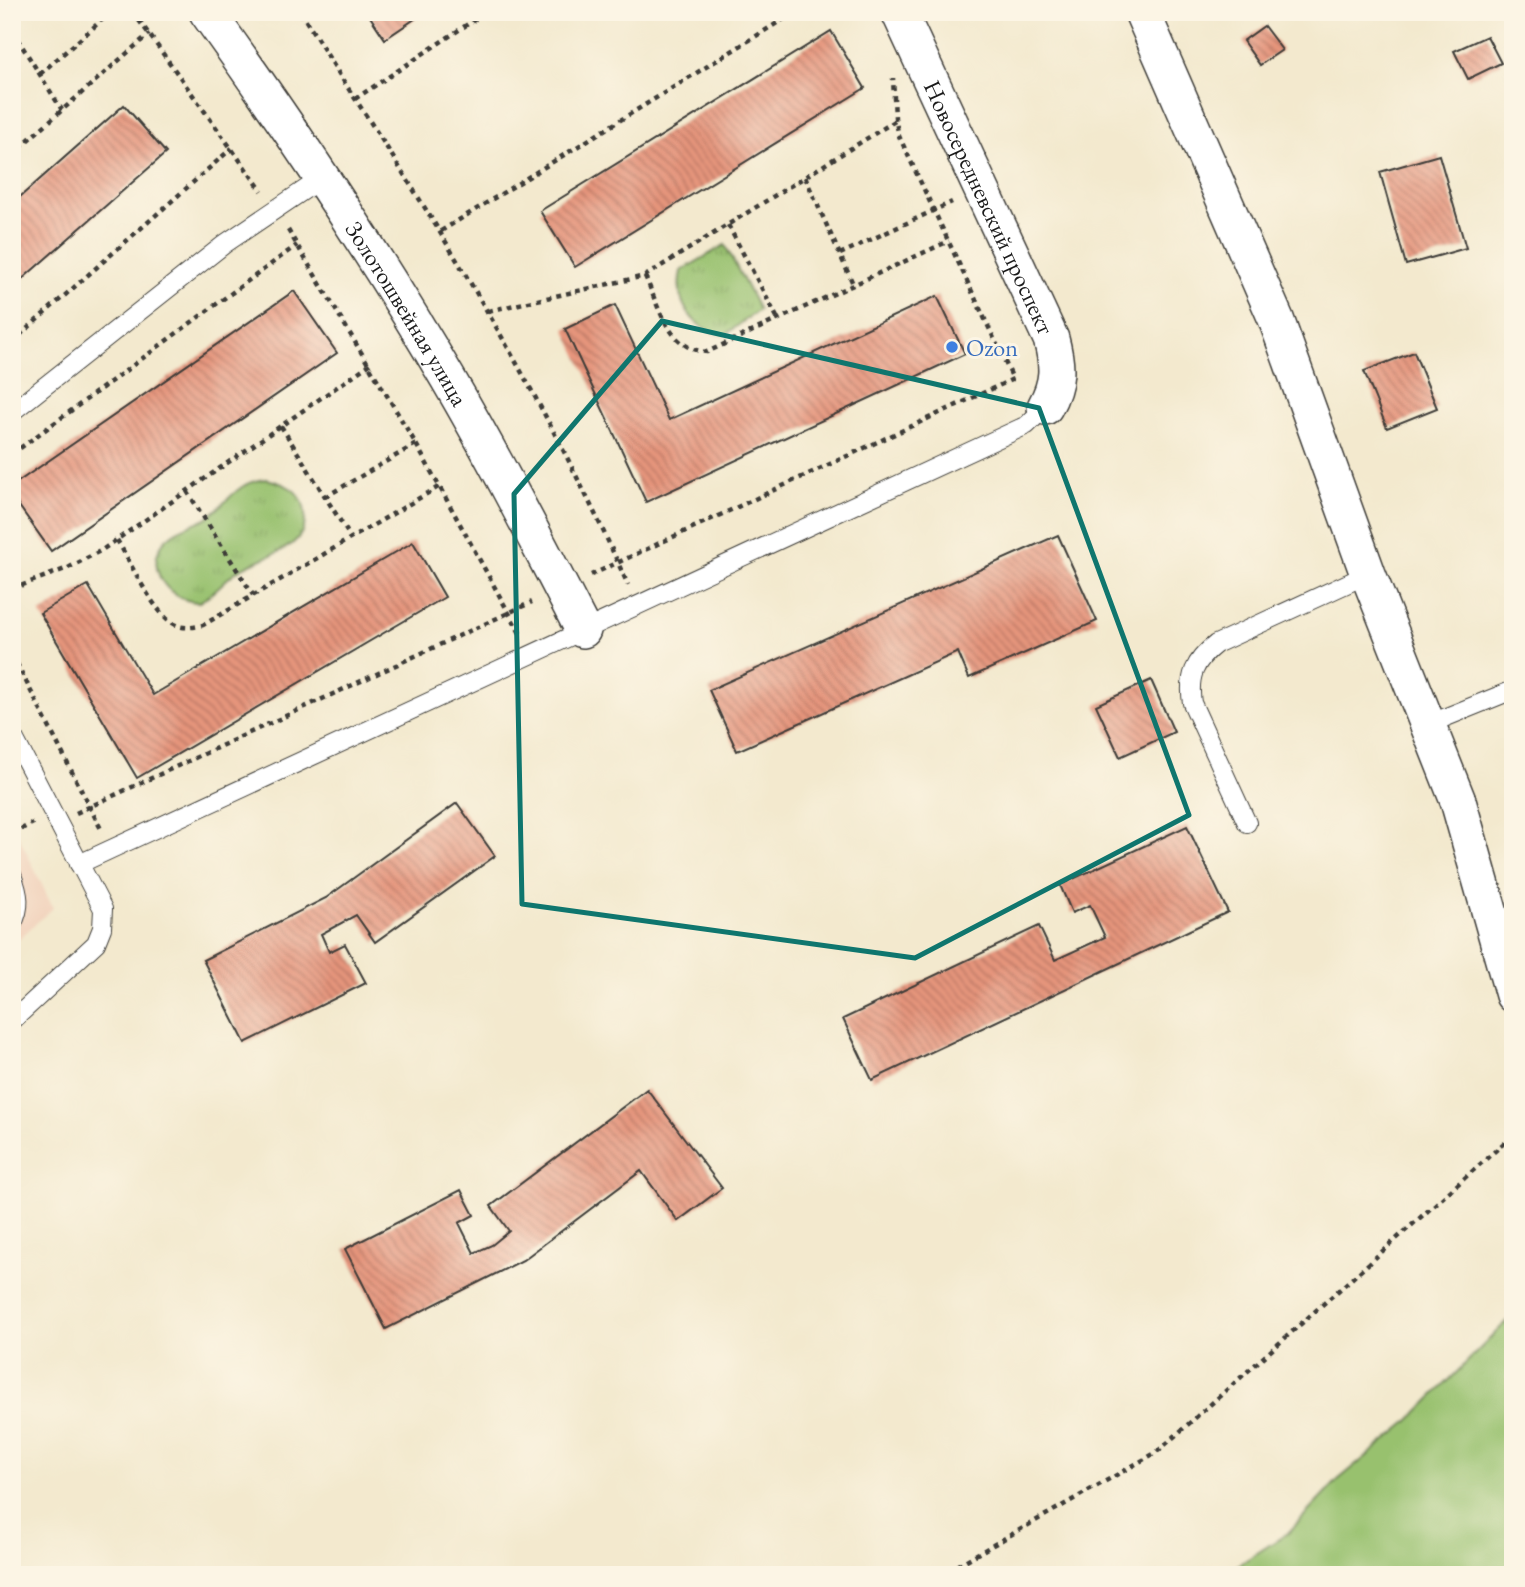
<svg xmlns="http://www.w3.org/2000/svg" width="1525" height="1587" font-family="'EB Garamond',serif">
	<defs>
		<pattern id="park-tufts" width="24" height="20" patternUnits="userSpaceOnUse" patternTransform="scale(1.75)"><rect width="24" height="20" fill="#98c16e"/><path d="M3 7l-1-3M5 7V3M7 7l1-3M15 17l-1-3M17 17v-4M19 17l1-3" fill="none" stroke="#82a55f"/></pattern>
		<pattern id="building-back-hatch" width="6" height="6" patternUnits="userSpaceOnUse" patternTransform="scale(1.75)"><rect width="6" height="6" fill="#e5947b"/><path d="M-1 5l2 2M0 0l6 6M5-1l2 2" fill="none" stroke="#b97864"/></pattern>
	</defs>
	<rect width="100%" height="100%" fill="#fcf5e5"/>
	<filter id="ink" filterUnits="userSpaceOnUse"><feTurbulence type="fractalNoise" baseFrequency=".0143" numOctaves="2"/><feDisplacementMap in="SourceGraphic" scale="14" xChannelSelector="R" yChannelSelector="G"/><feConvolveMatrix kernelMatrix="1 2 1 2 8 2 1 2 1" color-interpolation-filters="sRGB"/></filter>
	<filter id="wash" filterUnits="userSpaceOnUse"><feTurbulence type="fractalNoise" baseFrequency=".00686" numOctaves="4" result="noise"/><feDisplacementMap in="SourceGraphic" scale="28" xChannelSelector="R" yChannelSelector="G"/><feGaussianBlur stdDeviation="1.57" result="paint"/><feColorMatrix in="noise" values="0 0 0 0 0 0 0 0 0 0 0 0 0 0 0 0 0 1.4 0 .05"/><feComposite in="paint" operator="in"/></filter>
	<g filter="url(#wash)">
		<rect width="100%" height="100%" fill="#f3e9ce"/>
		<!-- built -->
		<polygon fill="#f2d4be" points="12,822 53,908 12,945"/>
		<!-- grass -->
		<polygon fill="#98c16e" stroke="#5a6e45" stroke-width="2" points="1513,1315 1513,1575 1223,1575 1288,1533 1338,1480 1408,1422"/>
		<!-- park -->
		<g fill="url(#park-tufts)" stroke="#5a6e45" stroke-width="2">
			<path d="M725,245L759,310L725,335C693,330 674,303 681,271Z"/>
			<path d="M267,479C283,483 300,489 304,507C314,551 263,554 237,571C223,581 213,595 199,602C163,601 139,558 172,534C181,527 195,524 206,518C230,502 236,481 267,479Z"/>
		</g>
		<g id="blocks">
			<!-- building -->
			<g fill="url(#building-back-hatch)">
				<polygon points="367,12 425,12 385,39"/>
				<polygon points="1264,26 1282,50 1260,65 1243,41"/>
				<polygon points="831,31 865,88 575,267 540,211"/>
				<polygon points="1487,36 1501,63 1468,79 1454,51"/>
				<polygon points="124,105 166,153 12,288 12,204"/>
				<polygon points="1439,155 1466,248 1406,265 1380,172"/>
				<polygon points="294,291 337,353 51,551 12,496 12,486"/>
				<polygon points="937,296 965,354 646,502 565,329 615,305 669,420"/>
				<polygon points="1414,352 1437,408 1387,428 1364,371"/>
				<polygon points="1058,535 1097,621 969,678 958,652 737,751 709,690"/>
				<polygon points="413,542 445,597 137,778 40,613 88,585 153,695"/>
				<polygon points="1151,680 1174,732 1120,757 1096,705"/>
				<polygon points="457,803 495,856 375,942 356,915 321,934 329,952 345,944 366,983 245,1043 203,960 326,898"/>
				<polygon points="1187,826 1228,912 872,1080 843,1019 1039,926 1055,960 1105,937 1090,905 1072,913 1060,885"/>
				<polygon points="647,1089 722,1188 678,1221 641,1171 523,1260 386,1329 345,1249 461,1190 474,1215 459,1223 474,1253 492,1245 509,1231 491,1206"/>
			</g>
		</g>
	</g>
	<g filter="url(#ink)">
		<use href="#blocks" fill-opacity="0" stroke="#3c3b37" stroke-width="2"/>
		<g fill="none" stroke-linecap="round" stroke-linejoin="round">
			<!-- service casing -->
			<g stroke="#3c3b37" stroke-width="20">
				<g id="service">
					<polyline points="12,412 226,243 322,178"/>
					<polyline points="1429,724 1513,690"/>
					<polyline points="12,734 103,909 102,928 96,943 12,1021"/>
					<path d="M1247,823L1192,703C1188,677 1194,661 1216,644L1368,574"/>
					<polyline points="79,864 1027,425 1045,407"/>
					<path d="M12,875C19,893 22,907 12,925"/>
				</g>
			</g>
			<!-- minor casing -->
			<g stroke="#3c3b37" stroke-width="38">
				<g id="minor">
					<path id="s1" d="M207,12C292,130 373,251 447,377C495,459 539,545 583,630"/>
					<path id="s2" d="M899,12L1051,339C1058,365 1059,382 1045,407"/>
					<polyline points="1142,12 1276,319 1368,574 1458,801 1513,995"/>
				</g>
			</g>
			<!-- path -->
			<g stroke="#3c3b37" stroke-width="4.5" stroke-dasharray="5 5" stroke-linecap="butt">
				<polyline points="133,12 262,191"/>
				<path d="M300,12C319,40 335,69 354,97C457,254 552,414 628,585"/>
				<polyline points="12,30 62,110"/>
				<polyline points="40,74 111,12"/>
				<polyline points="355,99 486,12"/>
				<polyline points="12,154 149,34"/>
				<polyline points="805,177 854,286"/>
				<polyline points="728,225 779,321"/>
				<polyline points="288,230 416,444 521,635"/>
				<polyline points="441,231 795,12"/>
				<polyline points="840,254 952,202"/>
				<path d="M645,276C659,307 668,349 707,352L949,241"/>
				<polyline points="488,311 645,276 895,121"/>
				<polyline points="12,342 232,148"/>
				<polyline points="281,426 351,538"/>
				<polyline points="12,454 297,245"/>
				<polyline points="187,491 253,595"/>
				<polyline points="325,497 416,444"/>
				<path d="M117,540C130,561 154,615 176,625C185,629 194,627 203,625L440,486"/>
				<polyline points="591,575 1013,379 899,136 895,118 893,78"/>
				<polyline points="12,589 68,568 102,550 370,364"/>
				<polyline points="12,654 101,829"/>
				<polyline points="76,813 532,602"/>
				<polyline points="12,834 33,823"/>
				<polyline points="940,1575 1157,1452 1513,1135"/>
			</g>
			<!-- service -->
			<use href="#service" stroke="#fff" stroke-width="18"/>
			<!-- minor -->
			<use href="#minor" stroke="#fff" stroke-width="35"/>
		</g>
	</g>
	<!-- marked area -->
	<path fill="none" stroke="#0f766e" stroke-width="5" stroke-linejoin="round" d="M662,321L1039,408L1189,815L915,958L522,904L514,494Z"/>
	<!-- markers -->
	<circle fill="#3f7fe0" stroke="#fcf5e5" stroke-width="2.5" cx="952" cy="347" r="7"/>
	<g text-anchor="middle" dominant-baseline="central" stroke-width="6" stroke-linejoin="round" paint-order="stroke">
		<!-- street labels -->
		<g font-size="24" fill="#1c1c1c" stroke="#fcf5e5">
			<text stroke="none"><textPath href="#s2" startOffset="215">Новосередневский проспект</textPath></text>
			<text stroke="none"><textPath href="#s1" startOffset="362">Золотошвейная улица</textPath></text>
		</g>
		<!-- shop labels -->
		<g font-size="24" fill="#366cbe" stroke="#fcf5e5" text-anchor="start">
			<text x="966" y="347">Ozon</text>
		</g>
	</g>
	<!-- margin -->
	<rect width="1525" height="1587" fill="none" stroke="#fcf5e5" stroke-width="42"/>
</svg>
